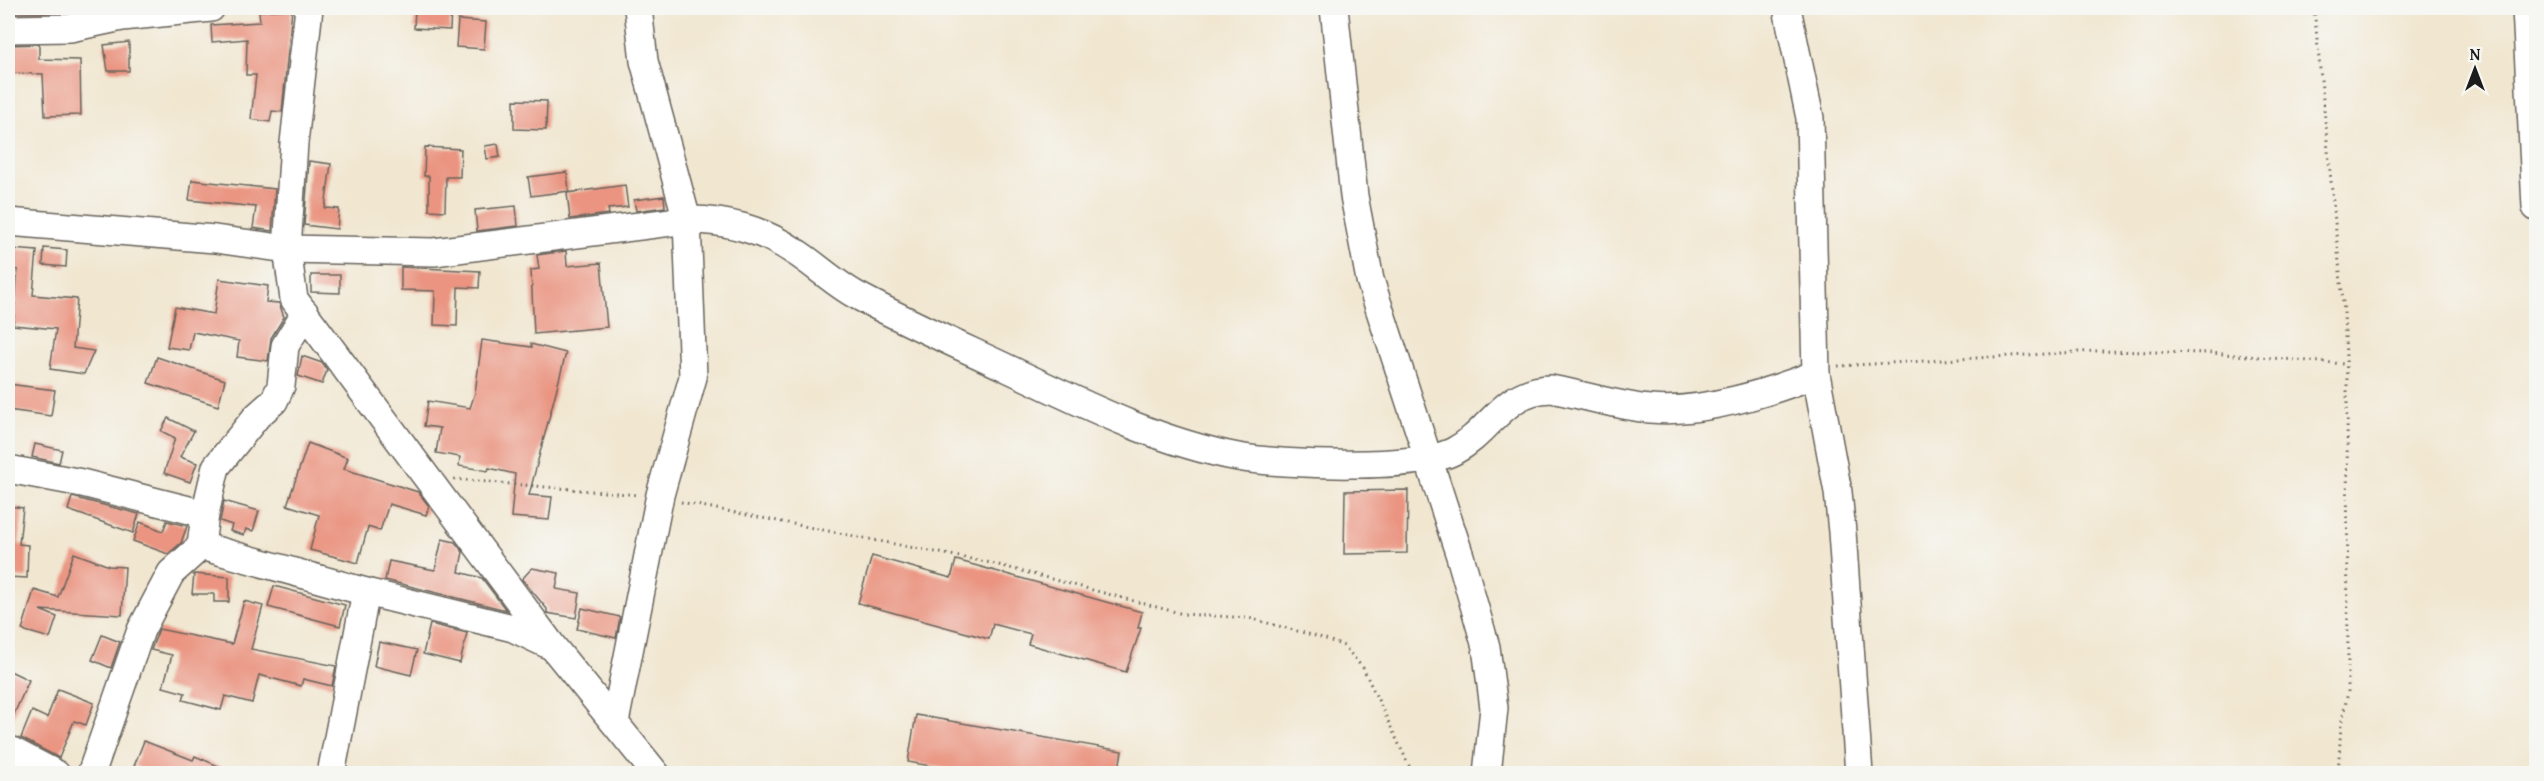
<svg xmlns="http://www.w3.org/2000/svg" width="2544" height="781" font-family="'Gentium Book Plus',serif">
	<rect width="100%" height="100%" fill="#f6f6f2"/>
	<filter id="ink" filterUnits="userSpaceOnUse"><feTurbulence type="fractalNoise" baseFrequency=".0167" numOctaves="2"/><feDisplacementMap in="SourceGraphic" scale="12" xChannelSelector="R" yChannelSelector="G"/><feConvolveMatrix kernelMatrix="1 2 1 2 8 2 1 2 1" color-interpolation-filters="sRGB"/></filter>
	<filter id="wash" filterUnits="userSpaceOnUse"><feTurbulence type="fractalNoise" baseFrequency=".008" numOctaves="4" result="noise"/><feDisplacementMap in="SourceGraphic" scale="24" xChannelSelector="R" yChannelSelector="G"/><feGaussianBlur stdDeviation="1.35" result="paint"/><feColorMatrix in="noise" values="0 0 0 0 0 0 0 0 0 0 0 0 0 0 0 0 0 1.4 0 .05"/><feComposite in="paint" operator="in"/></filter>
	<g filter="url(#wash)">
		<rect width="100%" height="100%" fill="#f1e7d1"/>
		<g id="blocks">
			<!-- building -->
			<g fill="#ea9481">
				<polygon points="11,8 66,8 67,12 11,13"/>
				<polygon points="415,8 451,9 450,30 414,28"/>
				<polygon points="292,9 282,112 272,111 270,122 251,119 256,75 246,75 247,39 212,42 211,25 260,22 259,11"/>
				<polygon points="458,20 486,22 484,49 456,47"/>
				<polygon points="129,42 129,71 108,71 104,45"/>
				<polygon points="39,44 39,59 80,60 81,115 45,116 43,74 8,73 8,45"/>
				<polygon points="514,100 547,101 546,130 514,129"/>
				<polygon points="498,144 500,157 487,159 485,146"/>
				<polygon points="425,147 461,149 460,177 446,177 445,211 429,210 429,176 424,176"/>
				<polygon points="309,161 331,164 325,208 339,209 337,229 304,225"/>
				<polygon points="567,172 569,191 531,196 528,177"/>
				<polygon points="192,180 275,189 272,231 253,228 256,207 189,200"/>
				<polygon points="625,185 628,207 608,209 609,214 570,219 567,193"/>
				<polygon points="664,196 665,207 636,211 634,200"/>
				<polygon points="516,206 518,226 477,231 475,210"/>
				<polygon points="44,248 67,250 66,267 43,265"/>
				<polygon points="11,249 37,251 33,295 77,299 73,348 94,351 84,374 50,369 56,329 13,325 18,270 9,269"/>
				<polygon points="566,251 567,266 601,263 607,327 534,334 531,270 539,269 537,255"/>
				<polygon points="401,267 480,271 479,288 458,287 457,326 434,325 435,291 401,290"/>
				<polygon points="311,275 340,275 340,293 311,292"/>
				<polygon points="219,279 268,286 266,302 279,303 284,317 271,338 268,361 237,357 239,341 193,332 189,350 167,347 175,307 214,314"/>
				<polygon points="482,340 532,347 531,344 566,353 529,495 552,497 549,520 511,517 515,474 489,468 488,471 459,466 460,457 436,453 440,428 424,426 428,401 470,408 475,393"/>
				<polygon points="302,356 322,363 327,370 322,384 298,376"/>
				<polygon points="157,357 225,380 218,406 148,383"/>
				<polygon points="8,384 55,390 51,416 8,410"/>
				<polygon points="168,418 194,431 180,457 197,463 190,482 164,473 175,438 161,431"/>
				<polygon points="308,443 348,458 344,469 418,492 429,506 426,515 389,504 380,531 368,527 358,563 310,550 319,515 287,505"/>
				<polygon points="35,444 62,450 59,463 32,457"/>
				<polygon points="1408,490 1407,553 1344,554 1345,491"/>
				<polygon points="72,497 139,514 133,533 68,510"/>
				<polygon points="224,501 259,511 253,531 246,529 244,535 230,531 232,525 220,521"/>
				<polygon points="9,506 23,508 19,544 28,545 27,578 8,577"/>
				<polygon points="167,521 187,526 181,543 168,554 133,541 140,522 163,531"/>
				<polygon points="442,539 455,542 463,552 459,572 482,578 506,610 385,580 389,561 435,570"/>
				<polygon points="74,553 109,566 125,567 122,615 40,610 57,617 50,638 22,630 34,590 58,597"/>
				<polygon points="872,556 951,578 956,560 1142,612 1138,628 1141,628 1126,672 1028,644 1031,634 993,624 989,639 858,603"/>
				<polygon points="532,568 559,573 556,589 580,593 576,618 547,613 547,609 522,579"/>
				<polygon points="194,574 229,577 229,602 214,602 214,594 192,594"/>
				<polygon points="274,586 345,605 340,626 268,607"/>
				<polygon points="244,601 263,606 251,649 336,666 332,686 303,679 301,686 259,675 252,703 225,696 221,710 183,700 185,693 163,687 172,655 151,650 159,629 232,644"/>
				<polygon points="582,608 620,617 616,638 577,629"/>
				<polygon points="430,624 467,633 460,663 423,654"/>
				<polygon points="102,635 120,642 111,668 92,660"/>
				<polygon points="379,642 417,650 411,675 374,666"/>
				<polygon points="8,670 29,680 8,728"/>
				<polygon points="58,689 94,703 86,725 74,721 59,758 21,738 32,711 47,718"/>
				<polygon points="916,715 1122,751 1118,774 975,774 908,762"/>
				<polygon points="144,741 193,760 195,756 237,774 153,774 134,766"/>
			</g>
		</g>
	</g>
	<g filter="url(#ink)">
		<use href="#blocks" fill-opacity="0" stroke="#67635b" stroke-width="1.5"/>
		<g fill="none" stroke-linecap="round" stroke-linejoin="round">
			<!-- minor casing -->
			<g stroke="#67635b" stroke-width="30">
				<g id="minor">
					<polyline points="309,8 294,143 287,249 294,299 553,647 656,774"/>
					<polyline points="1334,8 1354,196 1370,280 1460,556 1486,647 1494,708 1487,774"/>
					<polyline points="1787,8 1810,118 1816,374 1838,492 1842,532 1859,774"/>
					<polyline points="2526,8 2536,207"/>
					<polyline points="8,29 70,28 122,17 211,8"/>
					<polyline points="8,222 215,239 287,249 434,252 687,220 644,61 638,8"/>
					<polyline points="8,469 82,483 205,514"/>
					<polyline points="201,546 366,592 513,628 549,645"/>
					<path d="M615,722L660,495L693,377L687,220C724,219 763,230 794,251C815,264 834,283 856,295C906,322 958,345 1009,369C1083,404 1158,442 1238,457C1280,465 1419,470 1454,451C1492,431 1503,390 1551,389C1584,395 1617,406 1650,409C1701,414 1770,392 1816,374"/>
					<polyline points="8,749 56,774"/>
					<polyline points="91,774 141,630 171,573 201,546 205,514 216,467 257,416 274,401 281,386 285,346 305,313"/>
					<polyline points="331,774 366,592"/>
				</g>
			</g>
			<!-- path -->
			<g stroke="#67635b" stroke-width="3" stroke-dasharray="1.5 4.5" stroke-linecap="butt">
				<polyline points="2314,8 2344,313 2347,380 2348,692 2341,725 2338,774"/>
				<polyline points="1838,366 2096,351 2211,353 2345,364"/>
				<polyline points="454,479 639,495"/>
				<polyline points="681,502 991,563 1183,614 1249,618 1323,638 1344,646 1363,668 1413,774"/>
			</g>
			<!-- minor -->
			<use href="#minor" stroke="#fff" stroke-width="27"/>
		</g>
	</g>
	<!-- margin -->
	<rect width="2544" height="781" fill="none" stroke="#f6f6f2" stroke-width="30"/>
	<!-- north arrow -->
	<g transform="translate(2475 69)" stroke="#f6f6f2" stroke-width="4.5" paint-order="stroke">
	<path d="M0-4.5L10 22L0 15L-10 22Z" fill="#1c1c1c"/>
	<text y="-9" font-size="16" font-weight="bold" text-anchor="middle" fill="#1c1c1c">N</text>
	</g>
</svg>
